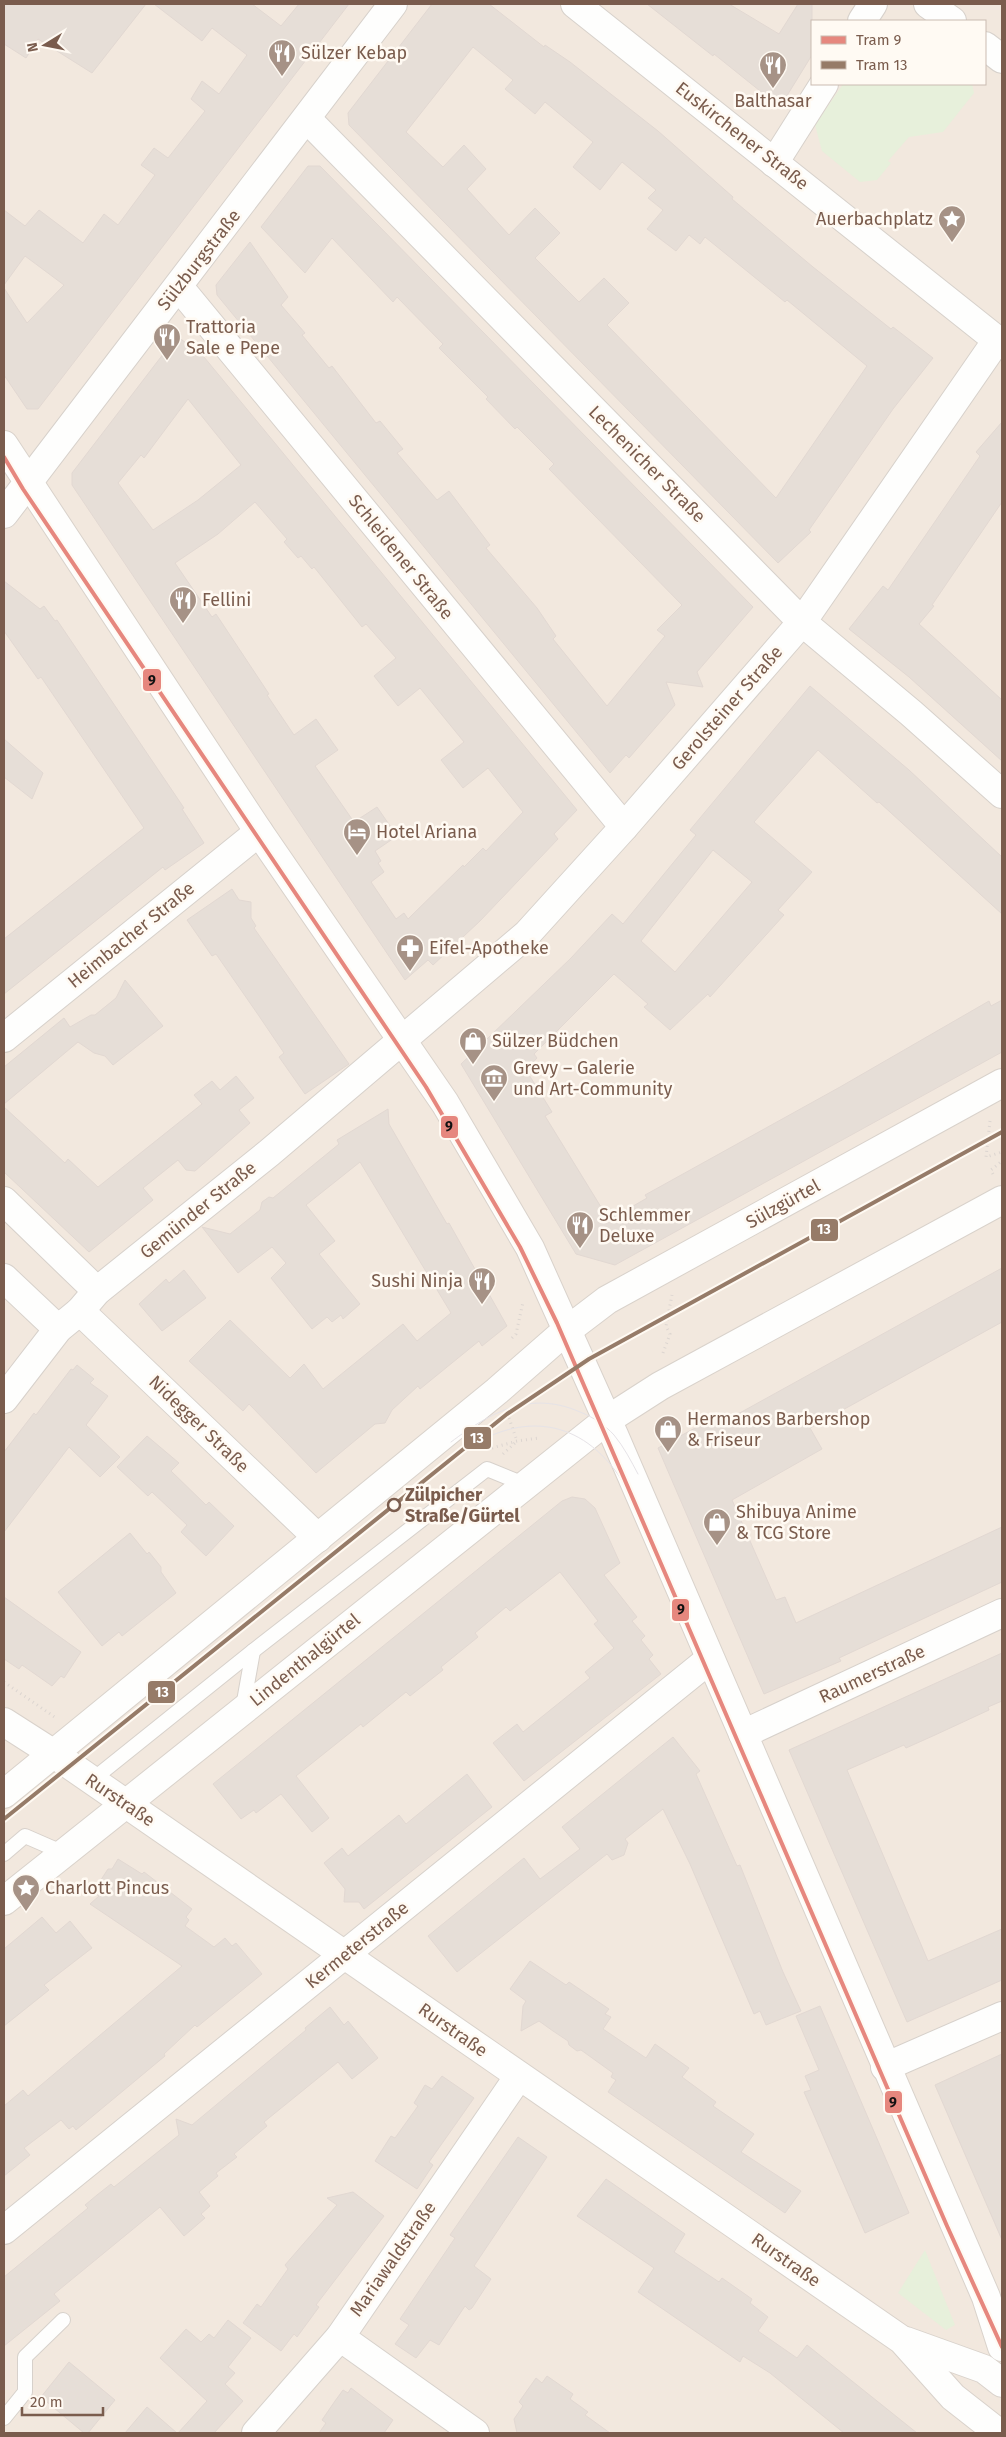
<svg xmlns="http://www.w3.org/2000/svg" width="1006" height="2437" font-family="'Fira Sans',sans-serif">
	<rect width="100%" height="100%" fill="#f9f5f0"/>
	<!-- residential -->
	<path fill="#f2e8de" fill-rule="evenodd" d="M4,4H1002V2433H4ZM812,21H985V84H812Z"/>
	<!-- green -->
	<g fill="#e7f0db">
		<polygon points="843,84 972,84 974,93 943,132 909,137 888,161 891,163 877,180 860,182 822,151 815,125"/>
		<polygon points="925,2250 955,2325 946,2330 898,2293"/>
	</g>
	<!-- building -->
	<g fill="#e6ded7" stroke="#e2d8d2" fill-rule="evenodd">
		<polygon points="4,4 146,4 92,73 38,39 26,58 4,44"/>
		<polygon points="154,4 252,4 281,26 299,4 349,4 38,409 27,409 4,375 4,288 27,323 64,285 25,256 4,285 4,210 25,226 39,210 83,243 104,214 118,225 155,175 141,165 154,148 168,158 205,111 191,99 202,81 219,94 247,55 212,28 202,41"/>
		<path d="M432,4H489L544,47L545,45L570,62L658,131L733,197L732,199L813,267L891,329L893,327L933,358L893,409L809,530L811,532L778,563L349,125L348,113ZM473,47L513,80L505,89L535,114L545,102L593,142L573,167L600,190L622,162L656,190L648,198L663,210L647,229L676,251L689,235L700,244L705,237L785,302L787,300L867,366L776,498L607,325L629,303L604,278L579,302L535,258L560,233L535,208L509,235L467,189L486,169L464,145L443,167L406,132Z"/>
		<polygon points="647,4 729,4 779,34 798,4 812,4 812,55 780,107 714,54 713,56"/>
		<polygon points="308,166 320,166 753,607 697,672 703,687 666,682 675,705 629,758 626,755 610,773 217,295 216,285 250,242 288,297 281,305 305,333 302,335 329,368 332,366 376,423 380,421 403,449 397,453 437,500 449,491 490,545 486,548 537,608 556,636 553,639 607,706 665,636 657,630 682,605 549,469 554,464 517,427 515,429 486,399 488,397 439,348 443,344 397,297 393,302 332,238 305,273 261,227"/>
		<path d="M177,336L204,357L577,810L554,834L558,839L480,921L433,965L428,960L405,980L72,485V473ZM188,399L241,465L198,500L153,530L118,483L141,455L144,458ZM255,502L287,539L284,542L298,558L301,556L312,569L314,567L362,627L366,624L396,658L374,676L398,706L420,688L464,742L441,760L463,788L488,768L523,812L486,851L483,848L464,867L463,865L408,919L404,913L396,919L371,882L384,872L378,863L381,861L375,851L397,836L377,807L354,822L315,766L338,750L316,719L294,735L267,695L269,694L216,614L212,617L175,563L218,534Z"/>
		<polygon points="1002,422 1002,502 932,605 934,606 919,624 1002,700 1002,761 909,677 849,629 883,586 888,590 980,456 976,452"/>
		<polygon points="4,581 40,609 44,606 55,621 57,620 184,808 182,809 204,843 165,870 163,867 4,994 4,939 144,828 41,677 38,679 4,631"/>
		<path d="M810,686L909,770L1002,857V914L879,802L877,803L818,750L754,822L812,872L778,910L784,915L710,997L708,994L670,1030L644,1007L648,1004L614,974L534,1054L537,1058L526,1070L552,1112L545,1116L609,1220L647,1198L645,1195L840,1087L989,1001L991,1006L1002,1000V1052L615,1265L576,1254L461,1064L571,958L612,914L623,924L696,835L690,830ZM713,850L752,882L675,972L641,941Z"/>
		<polygon points="4,739 43,773 32,799 4,777"/>
		<polygon points="232,889 239,900 251,902 251,918 256,926 254,928 349,1064 305,1094 279,1057 284,1053 259,1016 216,954 212,956 187,920"/>
		<polygon points="125,980 163,1026 113,1065 105,1056 94,1053 78,1042 4,1104 4,1067 64,1018 70,1027 91,1015 95,1015 116,998"/>
		<polygon points="236,1076 254,1098 239,1110 250,1123 195,1171 186,1170 178,1160 143,1188 153,1200 89,1252 4,1172 4,1107 65,1163 68,1159 98,1187 202,1104 194,1095 212,1081 220,1090"/>
		<polygon points="388,1109 389,1124 447,1224 449,1223 507,1326 482,1346 479,1341 420,1389 418,1386 392,1410 385,1423 375,1424 316,1473 249,1404 243,1411 189,1361 230,1320 290,1378 304,1364 323,1389 403,1324 417,1341 451,1313 360,1162 306,1205 335,1241 319,1254 360,1304 343,1319 341,1315 332,1322 327,1317 312,1329 271,1278 286,1263 272,1247 238,1273 202,1227 230,1234 260,1210 262,1202 269,1197 273,1198 339,1144 337,1140"/>
		<polygon points="1002,1268 1002,1322 810,1428 822,1449 732,1500 776,1600 785,1597 796,1623 1002,1527 1002,1582 839,1658 841,1661 764,1694 658,1448 723,1413 727,1420"/>
		<polygon points="184,1270 206,1298 162,1331 139,1304 166,1279 169,1283"/>
		<polygon points="77,1365 94,1379 90,1383 108,1396 86,1425 120,1457 100,1477 69,1447 4,1532 4,1452 34,1413 36,1415 71,1369 73,1370"/>
		<polygon points="147,1436 179,1463 171,1471 206,1505 209,1502 234,1526 206,1556 181,1532 187,1525 152,1492 148,1496 117,1467"/>
		<polygon points="572,1497 585,1499 595,1508 620,1563 604,1575 637,1617 632,1621 645,1636 641,1640 653,1655 649,1659 661,1674 524,1781 493,1743 517,1724 523,1732 590,1678 585,1672 614,1648 594,1624 598,1621 560,1572 510,1611 506,1607 475,1633 478,1637 441,1667 443,1670 410,1696 406,1692 363,1727 361,1724 296,1776 329,1818 312,1832 281,1794 256,1813 254,1810 241,1819 213,1784 562,1501"/>
		<polygon points="130,1533 147,1554 149,1552 161,1567 161,1572 176,1593 122,1636 119,1632 102,1646 58,1592"/>
		<polygon points="4,1597 81,1652 64,1678 61,1676 52,1686 22,1665 19,1669 4,1659"/>
		<polygon points="1002,1653 1002,1701 988,1707 989,1710 935,1735 906,1748 904,1745 847,1770 928,1961 1002,1929 1002,1980 907,2022 789,1750"/>
		<polygon points="673,1737 700,1771 696,1774 737,1866 740,1865 783,1972 801,2011 766,2025 760,2011 754,2014 690,1864 663,1809 625,1839 628,1843 624,1855 612,1860 607,1854 457,1972 428,1936 524,1858 540,1879 580,1849 562,1827"/>
		<polygon points="467,1774 492,1807 364,1909 359,1902 344,1902 345,1889 324,1863 342,1848 348,1856 399,1815 406,1824"/>
		<polygon points="118,1859 142,1874 144,1872 192,1909 186,1917 189,1920 185,1926 214,1947 225,1938 232,1946 236,1943 262,1974 197,2027 195,2025 164,2054 165,2056 76,2130 73,2126 69,2129 61,2120 24,2148 30,2155 4,2176 4,2106 23,2090 28,2096 182,1966 90,1904 99,1896 93,1892 108,1869 112,1869"/>
		<polygon points="42,1917 56,1933 70,1921 92,1948 44,1985 49,1990 4,2026 4,1949"/>
		<polygon points="530,1961 566,1985 569,1982 609,2009 605,2014 611,2017 603,2029 646,2058 655,2044 689,2068 682,2077 716,2102 713,2106 754,2134 741,2152 801,2191 785,2213 608,2092 616,2080 611,2077 613,2073 581,2050 577,2051 569,2045 568,2041 553,2031 539,2021 521,2031 523,2006 526,2001 510,1989"/>
		<polygon points="820,2006 909,2213 865,2233 804,2092 811,2090 805,2076 819,2070 796,2016"/>
		<polygon points="330,2007 344,2025 348,2021 378,2058 352,2079 338,2062 264,2122 267,2126 234,2154 237,2157 216,2173 218,2176 199,2192 210,2206 201,2214 205,2218 184,2236 160,2207 54,2294 60,2301 4,2346 4,2277 88,2208 85,2205 97,2195 111,2184 114,2187 179,2135 176,2119 192,2125 306,2030 305,2028"/>
		<polygon points="1002,2054 1002,2240 935,2085"/>
		<polygon points="442,2076 474,2098 429,2162 433,2165 417,2189 375,2161 391,2136 395,2138 418,2106 414,2103 425,2085 432,2089"/>
		<polygon points="518,2137 547,2157 474,2266 491,2279 472,2308 469,2310 465,2306 439,2345 430,2340 416,2358 395,2344 409,2325 400,2319 455,2238 450,2235"/>
		<polygon points="606,2179 685,2234 674,2252 719,2282 722,2278 752,2299 750,2303 768,2317 758,2331 797,2358 807,2345 917,2433 844,2433 770,2373 743,2356 740,2362 638,2292 654,2268 577,2216"/>
		<polygon points="353,2192 384,2216 316,2305 319,2307 297,2337 294,2334 281,2351 243,2323 257,2304 261,2307 288,2269 285,2265 337,2205 327,2198"/>
		<polygon points="228,2320 251,2338 228,2367 235,2373 225,2384 243,2401 214,2433 178,2433 207,2401 160,2358 186,2329 201,2342 209,2334 214,2338"/>
		<polygon points="69,2362 115,2400 88,2433 84,2433 41,2397"/>
		<polygon points="547,2376 573,2394 570,2399 588,2412 585,2415 610,2433 517,2433 514,2419 523,2406 519,2402 536,2378 542,2383"/>
		<polygon points="351,2388 393,2420 384,2433 319,2433 326,2423 322,2420 335,2401 343,2390 348,2393"/>
		<polygon points="147,2407 177,2433 125,2433"/>
	</g>
	<g fill="none" stroke-linecap="round" stroke-linejoin="round">
		<!-- lane casing -->
		<g stroke="#d7d1cb" stroke-width="16">
			<g id="lane">
				<polyline points="243,1707 253,1651"/>
				<polyline points="91,1781 253,1651 487,1469 524,1484"/>
				<polyline points="4,1854 25,1836 64,1853"/>
				<polyline points="4,2418 25,2392 25,2357 63,2320"/>
			</g>
		</g>
		<!-- street casing -->
		<g stroke="#d7d1cb" stroke-width="30">
			<g id="street">
				<polyline points="575,4 1002,344"/>
				<polyline points="928,4 952,21"/>
				<polyline points="862,21 873,4"/>
				<polyline points="985,46 1002,59"/>
				<polyline points="307,119 802,622 911,713 1002,794"/>
				<polyline points="774,163 824,84"/>
				<polyline points="179,287 624,827"/>
				<polyline points="4,514 393,4"/>
				<polyline points="4,1038 259,832"/>
				<polyline points="4,1201 97,1291"/>
				<polyline points="4,1278 58,1329"/>
				<polyline points="80,1311 318,1538"/>
				<polyline points="4,1399 58,1329 80,1311 97,1291 269,1153 527,934 624,827 802,622 997,340"/>
				<polyline points="743,1734 1002,1613"/>
				<polyline points="885,2067 1002,2016"/>
				<polyline points="4,2230 710,1659"/>
				<polyline points="340,2337 475,2433"/>
				<polyline points="256,2433 340,2337 519,2076"/>
			</g>
		</g>
		<!-- secondary casing -->
		<g stroke="#d9d2cb" stroke-width="30">
			<g id="secondary">
				<polyline points="4,445 259,832 445,1103 530,1248 614,1435 986,2297 1002,2347"/>
				<polyline points="4,1722 54,1754 902,2340 953,2397 999,2433"/>
				<polyline points="4,1794 497,1391 561,1335 607,1300 1002,1083"/>
				<polyline points="4,1901 607,1420 660,1386 1002,1200"/>
				<polyline points="906,2341 984,2369 1002,2383"/>
			</g>
		</g>
		<!-- path -->
		<g stroke="#dcd5d0" stroke-width="3" stroke-dasharray="1 4" stroke-linecap="butt">
			<polyline points="990,1121 986,1157 1002,1152"/>
			<polyline points="993,1174 991,1170 1002,1161"/>
			<polyline points="512,1338 516,1334 523,1302"/>
			<polyline points="663,1353 670,1334 666,1326 672,1295"/>
			<polyline points="509,1418 517,1441"/>
			<polyline points="492,1448 517,1441 539,1438"/>
			<polyline points="503,1454 517,1441"/>
			<polyline points="4,1682 56,1718"/>
		</g>
		<!-- lane -->
		<use href="#lane" stroke="#fefefd" stroke-width="14"/>
		<!-- street -->
		<use href="#street" stroke="#fefefd" stroke-width="28"/>
		<!-- secondary -->
		<use href="#secondary" stroke="#fefefd" stroke-width="28"/>
		<!-- tram -->
		<g stroke="#e6e3e7" stroke-width="1">
			<path d="M451,1442C491,1412 530,1390 580,1412C593,1417 605,1425 614,1435C624,1447 631,1461 638,1474"/>
			<path d="M457,1456C510,1415 571,1413 614,1469C623,1480 629,1496 636,1509"/>
		</g>
		<!-- tram-1 casing -->
		<g stroke="#fffaf3" stroke-width="8">
			<polyline id="tram-1" points="4,457 23,489 426,1087 520,1247 557,1323 947,2226 1002,2347"/>
		</g>
		<!-- tram-2 casing -->
		<g stroke="#fffaf3" stroke-width="8">
			<polyline id="tram-2" points="4,1819 507,1414 589,1359 1002,1132"/>
		</g>
		<!-- tram-1 -->
		<use href="#tram-1" stroke="#e6877e" stroke-width="4"/>
		<!-- tram-2 -->
		<use href="#tram-2" stroke="#967b68" stroke-width="4"/>
	</g>
	<!-- icons -->
	<defs>
		<g id="restaurant-pin" transform="scale(1.4375)"><path d="M0 17L-7.5 6A9.5 9.5 0 1 1 7.5 6Z" fill="#a69286" stroke="#fffaf3"/><path d="M-5-6h1v4h1v-4h1v4h1v-4h1v5L-1.5 .5V6h-2V.5L-5-1ZM5-6V6H3V1.5H1.5Q1.5-4 5-6Z" fill="#fff"/></g>
		<g id="sight-pin" transform="scale(1.4375)"><path d="M0 17L-7.5 6A9.5 9.5 0 1 1 7.5 6Z" fill="#a69286" stroke="#fffaf3"/><path d="M0-6L1.8-2.2L6-1.7L2.9 1.2L3.7 5.4L0 3.3L-3.7 5.4L-2.9 1.2L-6-1.7L-1.8-2.2Z" fill="#fff"/></g>
		<g id="hotel-pin" transform="scale(1.4375)"><path d="M0 17L-7.5 6A9.5 9.5 0 1 1 7.5 6Z" fill="#a69286" stroke="#fffaf3"/><path d="M-6-4.5h1.5V1H6V5H4.5V3h-9V5H-6ZM-4 0a1.8 1.8 0 1 1 3.6 0ZM.5 0V-2.5h3Q6-2.5 6 0Z" fill="#fff"/></g>
		<g id="pharmacy-pin" transform="scale(1.4375)"><path d="M0 17L-7.5 6A9.5 9.5 0 1 1 7.5 6Z" fill="#a69286" stroke="#fffaf3"/><path d="M-2-6h4v4h4v4h-4v4h-4v-4h-4v-4h4Z" fill="#fff"/></g>
		<g id="shop-pin" transform="scale(1.4375)"><path d="M0 17L-7.5 6A9.5 9.5 0 1 1 7.5 6Z" fill="#a69286" stroke="#fffaf3"/><path d="M-5-2.5h2.3a2.7 3.5 0 0 1 5.4 0H5L5.5 6h-11ZM-1.5-2.5h3a1.5 2.3 0 0 0-3 0Z" fill="#fff"/></g>
		<g id="museum-pin" transform="scale(1.4375)"><path d="M0 17L-7.5 6A9.5 9.5 0 1 1 7.5 6Z" fill="#a69286" stroke="#fffaf3"/><path d="M0-6L6-3V-2H-6V-3ZM-5-1h2V3h-2ZM-1-1h2V3h-2ZM3-1h2V3H3ZM-6 4H6V6H-6Z" fill="#fff"/></g>
	</defs>
	<g fill-rule="evenodd">
		<use href="#restaurant-pin" x="282" y="53"/>
		<use href="#restaurant-pin" x="773" y="65"/>
		<use href="#sight-pin" x="952" y="219"/>
		<use href="#restaurant-pin" x="167" y="337"/>
		<use href="#restaurant-pin" x="183" y="600"/>
		<use href="#hotel-pin" x="357" y="832"/>
		<use href="#pharmacy-pin" x="410" y="948"/>
		<use href="#shop-pin" x="473" y="1041"/>
		<use href="#museum-pin" x="494" y="1078"/>
		<use href="#restaurant-pin" x="580" y="1225"/>
		<use href="#restaurant-pin" x="482" y="1281"/>
		<use href="#shop-pin" x="668" y="1429"/>
		<use href="#shop-pin" x="717" y="1522"/>
		<use href="#sight-pin" x="26" y="1888"/>
	</g>
	<!-- markers -->
	<circle fill="#fffaf3" stroke="#7a5c4d" stroke-width="2.5" cx="394" cy="1505" r="6"/>
	<g text-anchor="middle" dominant-baseline="central" stroke-width="5" stroke-linejoin="round" paint-order="stroke">
		<!-- poi labels -->
		<g font-size="18" fill="#7a5c4d" stroke="#fffaf3" text-anchor="start">
			<text x="301" y="53">Sülzer Kebap</text>
			<text x="773" y="101" text-anchor="middle">Balthasar</text>
			<text x="933" y="219" text-anchor="end">Auerbachplatz</text>
			<text x="186" y="327">Trattoria<tspan x="186" dy="21">Sale e Pepe</tspan></text>
			<text x="202" y="600">Fellini</text>
			<text x="376" y="832">Hotel Ariana</text>
			<text x="429" y="948">Eifel-Apotheke</text>
			<text x="492" y="1041">Sülzer Büdchen</text>
			<text x="513" y="1068">Grevy – Galerie<tspan x="513" dy="21">und Art-Community</tspan></text>
			<text x="599" y="1215">Schlemmer<tspan x="599" dy="21">Deluxe</tspan></text>
			<text x="463" y="1281" text-anchor="end">Sushi Ninja</text>
			<text x="687" y="1419">Hermanos Barbershop<tspan x="687" dy="21">&amp; Friseur</tspan></text>
			<text x="736" y="1512">Shibuya Anime<tspan x="736" dy="21">&amp; TCG Store</tspan></text>
			<text x="45" y="1888">Charlott Pincus</text>
		</g>
		<!-- street labels -->
		<g font-size="18" fill="#7a5c4d" stroke="#fffaf3">
			<text transform="translate(742 136) rotate(38)">Euskirchener Straße</text>
			<text transform="translate(199 260) rotate(-52)">Sülzburgstraße</text>
			<text transform="translate(647 464) rotate(45)">Lechenicher Straße</text>
			<text transform="translate(401 557) rotate(51)">Schleidener Straße</text>
			<text transform="translate(727 708) rotate(-49)">Gerolsteiner Straße</text>
			<text transform="translate(131 935) rotate(-39)">Heimbacher Straße</text>
			<text transform="translate(783 1204) rotate(-29)">Sülzgürtel</text>
			<text transform="translate(198 1210) rotate(-39)">Gemünder Straße</text>
			<text transform="translate(199 1424) rotate(44)">Nidegger Straße</text>
			<text transform="translate(305 1660) rotate(-39)">Lindenthalgürtel</text>
			<text transform="translate(872 1674) rotate(-25)">Raumerstraße</text>
			<text transform="translate(120 1800) rotate(34)">Rurstraße</text>
			<text transform="translate(357 1945) rotate(-39)">Kermeterstraße</text>
			<text transform="translate(453 2030) rotate(35)">Rurstraße</text>
			<text transform="translate(393 2259) rotate(-55)">Mariawaldstraße</text>
			<text transform="translate(786 2260) rotate(35)">Rurstraße</text>
		</g>
		<!-- stop labels -->
		<g font-size="18" font-weight="bold" fill="#7a5c4d" stroke="#fffaf3" text-anchor="start">
			<text x="405" y="1495">Zülpicher<tspan x="405" dy="21">Straße/Gürtel</tspan></text>
		</g>
	</g>
	<g stroke="#fffaf3" stroke-width="2">
		<rect x="142" y="668" width="20" height="24" rx="5" fill="#e6877e"/>
		<rect x="440" y="1115" width="19" height="24" rx="5" fill="#e6877e"/>
		<rect x="810" y="1218" width="29" height="24" rx="5" fill="#967b68"/>
		<rect x="463" y="1426" width="29" height="24" rx="5" fill="#967b68"/>
		<rect x="671" y="1598" width="19" height="24" rx="5" fill="#e6877e"/>
		<rect x="147" y="1680" width="29" height="24" rx="5" fill="#967b68"/>
		<rect x="884" y="2090" width="19" height="24" rx="5" fill="#e6877e"/>
	</g>
	<g font-size="14" text-anchor="middle" font-weight="bold" fill="#fff">
		<text x="824" y="1234">13</text>
		<text x="477" y="1443">13</text>
		<text x="162" y="1697">13</text>
	</g>
	<g font-size="14" text-anchor="middle" font-weight="bold" fill="#111">
		<text x="152" y="685">9</text>
		<text x="449" y="1131">9</text>
		<text x="681" y="1614">9</text>
		<text x="893" y="2107">9</text>
	</g>
	<!-- border -->
	<rect width="1006" height="2437" fill="none" stroke="#7a5c4d" stroke-width="10"/>
	<!-- legend -->
	<rect x="811" y="20" width="175" height="65" fill="#fffaf3" stroke="#cabbb1"/>
	<rect x="821" y="36" width="25" height="8" fill="#e6877e" stroke="#cabbb1"/>
	<text x="856" y="45" font-size="15" fill="#7a5c4d">Tram 9</text>
	<rect x="821" y="61" width="25" height="8" fill="#967b68" stroke="#cabbb1"/>
	<text x="856" y="70" font-size="15" fill="#7a5c4d">Tram 13</text>
	<!-- north arrow -->
	<g transform="translate(45 45) rotate(260)" stroke="#fffaf3" stroke-width="4" paint-order="stroke">
	<path d="M0-4L9 19L0 12L-9 19Z" fill="#7a5c4d"/>
	<text y="-8" font-size="14" font-weight="bold" text-anchor="middle" fill="#7a5c4d">N</text>
	</g>
	<!-- scale -->
	<path d="M22 2407v8h81v-8" fill="none" stroke="#7a5c4d" stroke-width="2.5"/>
	<text x="30" y="2407" font-size="15" fill="#7a5c4d" stroke="#fffaf3" stroke-width="4" paint-order="stroke">20 m</text>
</svg>
